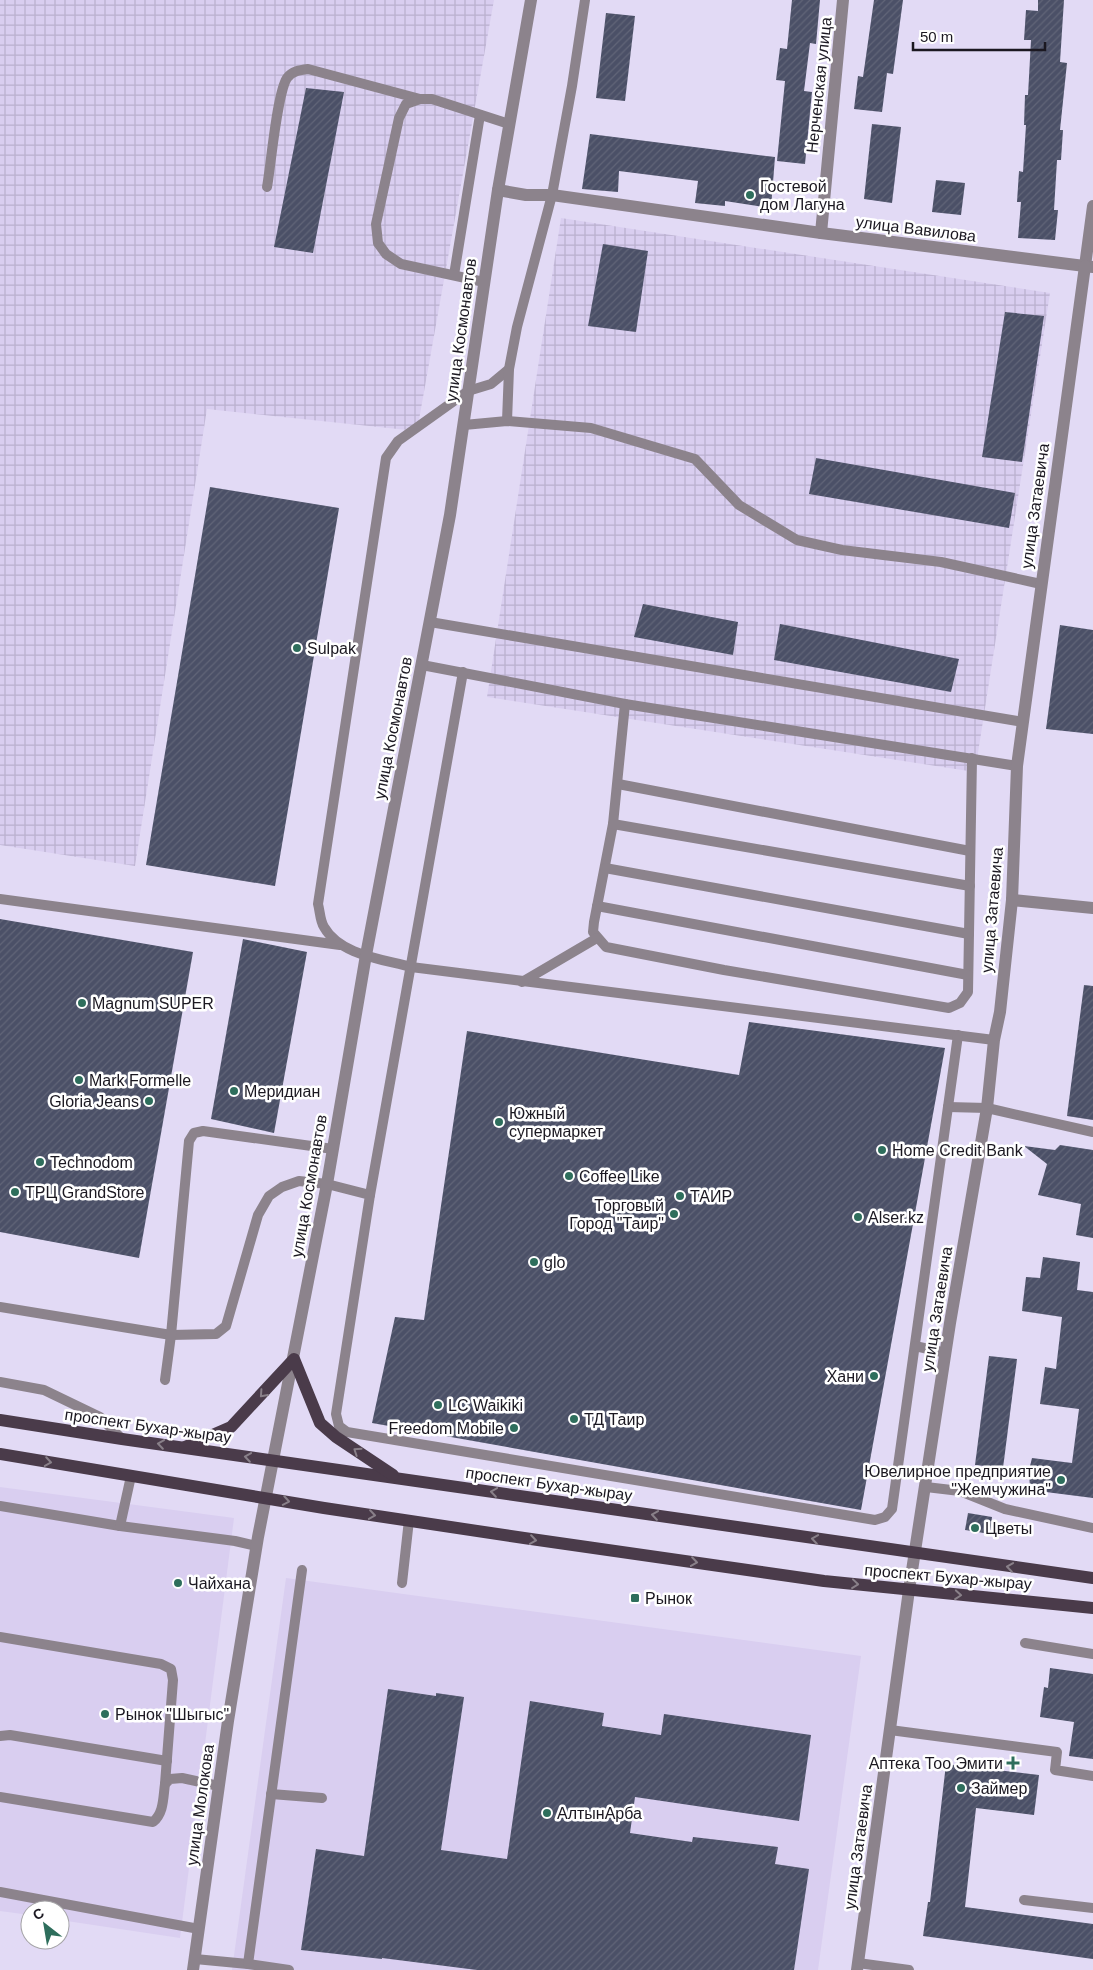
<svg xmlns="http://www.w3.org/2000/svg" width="1093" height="1970" font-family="Arial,sans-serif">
	<defs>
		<pattern id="industrial-grid" width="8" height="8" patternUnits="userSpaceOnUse" patternTransform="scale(1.25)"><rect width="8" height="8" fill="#d9cef0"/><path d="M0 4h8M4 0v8" fill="none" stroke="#bab0ce"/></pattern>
		<pattern id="building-hatch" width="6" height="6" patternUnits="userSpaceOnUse" patternTransform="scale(1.25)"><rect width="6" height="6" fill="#4b5067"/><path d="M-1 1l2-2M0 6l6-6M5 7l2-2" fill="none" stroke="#616578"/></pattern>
	</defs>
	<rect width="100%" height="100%" fill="#e2daf5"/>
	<!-- built -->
	<g fill="#d9cef0">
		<polygon points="0,1487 234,1518 180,1938 60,1920 60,1910 30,1910 30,1915 0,1911"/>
		<polygon points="286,1578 861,1656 818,1970 232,1970"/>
	</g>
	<!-- industrial -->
	<g fill="url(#industrial-grid)">
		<polygon points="0,0 494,0 417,431 207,409 135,866 0,845"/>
		<polygon points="561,218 1050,293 975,772 487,697"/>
	</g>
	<!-- building -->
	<g fill="url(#building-hatch)">
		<polygon points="792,0 820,0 816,44 810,43 804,91 812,92 805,164 777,161 785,81 776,80 780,48 787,49"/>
		<polygon points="874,0 903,0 893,74 887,73 882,112 854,109 858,76 863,77"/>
		<polygon points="1038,0 1064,0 1060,62 1067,63 1060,130 1063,130 1061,160 1057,160 1054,210 1058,210 1055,240 1018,238 1021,202 1017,202 1019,171 1023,172 1026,125 1024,125 1025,95 1028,95 1031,40 1024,40 1026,10 1038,11"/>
		<polygon points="606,13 635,16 625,101 596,98"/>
		<polygon points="306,88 344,92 313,253 274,247"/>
		<polygon points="872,124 901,127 892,203 864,199"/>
		<polygon points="590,134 775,157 771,208 725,201 725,206 695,203 698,181 619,171 618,192 582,189"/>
		<polygon points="936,180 965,183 961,215 932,212"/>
		<polygon points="603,244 648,251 636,332 588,326"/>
		<polygon points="1005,312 1044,316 1022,462 982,457"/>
		<polygon points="816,458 1015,493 1009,528 809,494"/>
		<polygon points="210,487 339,508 275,886 146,865"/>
		<polygon points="643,604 738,622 733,655 634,637"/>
		<polygon points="780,624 959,659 951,692 774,660"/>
		<polygon points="1060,625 1093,630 1093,734 1046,729"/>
		<polygon points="0,919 193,952 139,1258 0,1232"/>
		<polygon points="243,939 307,952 274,1133 211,1119"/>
		<polygon points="1084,985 1093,986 1093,1120 1067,1116"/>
		<polygon points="749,1022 945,1048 861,1510 372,1423 395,1317 424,1320 467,1031 739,1075"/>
		<polygon points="1060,1145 1093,1150 1093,1238 1076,1235 1081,1204 1038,1195 1047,1164 1024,1146 1055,1150"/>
		<polygon points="1043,1257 1080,1262 1077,1290 1093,1292 1093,1498 1030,1490 1029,1470 1032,1458 1072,1463 1079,1409 1040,1404 1045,1367 1056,1369 1062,1317 1022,1311 1026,1277 1040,1278"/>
		<polygon points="989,1356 1017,1359 1003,1468 975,1465"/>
		<polygon points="968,1513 992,1517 990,1534 965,1530"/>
		<polygon points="1050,1668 1093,1674 1093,1759 1069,1756 1074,1722 1040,1717 1044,1687 1048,1688"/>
		<polygon points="388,1689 436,1696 436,1693 464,1697 441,1850 507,1859 530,1701 604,1713 602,1726 661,1735 664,1714 811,1735 799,1821 635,1797 630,1833 692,1842 693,1837 778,1847 775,1864 809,1869 794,1970 477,1970 382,1958 382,1959 301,1950 316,1849 364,1856"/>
		<polygon points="946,1764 1039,1775 1034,1815 976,1808 965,1907 1093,1924 1093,1959 923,1936 928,1902 930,1902"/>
	</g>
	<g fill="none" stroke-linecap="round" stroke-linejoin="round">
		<!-- service -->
		<g stroke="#8c838c" stroke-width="10">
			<path d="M585,0L572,86L552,195L517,327L509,369L491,384L468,391L398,441L386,458L318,904C320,911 320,921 324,927C340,955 382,959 411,967L994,1040"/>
			<path d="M267,187C271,165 277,93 287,78C292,71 300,70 308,69L420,99"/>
			<polyline points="454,275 480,115"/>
			<polyline points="484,282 401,264 386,254 378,243 376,224 399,118 406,104 420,99 432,99 509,124"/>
			<polyline points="507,421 509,369"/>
			<polyline points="464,425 507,421 591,428 695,459 739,505 797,540 842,550 941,562 1041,584"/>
			<polyline points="430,622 1023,722"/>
			<polyline points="422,665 625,704 1017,766"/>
			<polyline points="625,704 613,824 594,922 593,932 606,947 724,970 949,1008 960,1003 968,992 972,758"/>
			<polyline points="618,784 970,851"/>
			<polyline points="613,824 970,886"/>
			<polyline points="605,868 969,934"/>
			<polyline points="0,899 340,945"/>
			<polyline points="597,906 968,975"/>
			<polyline points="522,982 597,938"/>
			<polyline points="948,1107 987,1108 1093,1132"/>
			<polyline points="370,1195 463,672"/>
			<polyline points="0,1307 171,1335 216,1334 226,1326 258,1215 269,1196 282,1187 299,1181 327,1184 370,1195 336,1414 339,1426 347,1432 875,1520 885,1517 892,1509 958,1035"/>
			<polyline points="915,1346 946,1353"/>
			<polyline points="165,1380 171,1335 189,1141 194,1133 203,1131 333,1149"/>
			<polyline points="0,1382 44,1390 100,1417 122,1439"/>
			<polyline points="926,1487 960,1491 1005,1509 1093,1528"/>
			<polyline points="0,1506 120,1526 235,1541 257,1546"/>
			<polyline points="120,1526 131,1476"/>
			<polyline points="402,1583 409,1520"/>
			<polyline points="0,1637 161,1664 171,1669 173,1680 165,1784"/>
			<polyline points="1025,1643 1093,1654"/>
			<polyline points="890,1730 1057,1752 1055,1770 1093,1776"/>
			<polyline points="0,1736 10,1735 167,1761"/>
			<polyline points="271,1794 322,1798"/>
			<path d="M0,1797L153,1822C164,1813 163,1798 165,1784L170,1779L182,1778L219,1786"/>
			<polyline points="0,1892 199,1929"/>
			<polyline points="1024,1900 1093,1908"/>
			<polyline points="195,1959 248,1964"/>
			<polyline points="858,1963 909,1970"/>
			<polyline points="289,1970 248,1964 302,1570"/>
		</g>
		<!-- minor -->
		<g stroke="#8c838c" stroke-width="12">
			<polyline points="821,233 843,0"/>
			<polyline points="1085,266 1093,206"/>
			<polyline points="1012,900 1093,908"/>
		</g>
		<!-- tertiary -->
		<g stroke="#8c838c" stroke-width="12">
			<polyline points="498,190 526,195 552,195 821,233 1093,267"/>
			<polyline points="193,1970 228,1721 258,1537 327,1184 366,955 450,515 498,190 531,0"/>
			<polyline points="857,1970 909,1590 950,1323 987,1108 994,1040 1000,1012 1012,900 1017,766 1085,266"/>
		</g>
		<!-- primary -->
		<g stroke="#4a3b4a" stroke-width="12">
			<polyline points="0,1420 122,1439 1093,1578"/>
			<polyline points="185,1447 231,1427 294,1359 320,1423 336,1437 393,1475"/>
			<polyline points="0,1454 324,1508 524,1538 824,1581 1093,1608"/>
		</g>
	</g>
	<!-- one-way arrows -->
	<defs><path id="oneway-chevron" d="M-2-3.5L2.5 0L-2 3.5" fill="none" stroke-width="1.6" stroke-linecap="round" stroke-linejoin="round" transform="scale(1.25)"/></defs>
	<g stroke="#898089">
		<use href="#oneway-chevron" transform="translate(263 1394) rotate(132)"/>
		<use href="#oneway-chevron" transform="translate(161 1444) rotate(-172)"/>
		<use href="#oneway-chevron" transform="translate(357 1451) rotate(-146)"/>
		<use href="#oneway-chevron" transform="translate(248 1457) rotate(-172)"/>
		<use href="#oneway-chevron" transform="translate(48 1462) rotate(9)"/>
		<use href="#oneway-chevron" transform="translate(494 1492) rotate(-172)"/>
		<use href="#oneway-chevron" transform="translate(286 1501) rotate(10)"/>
		<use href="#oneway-chevron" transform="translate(372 1515) rotate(8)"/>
		<use href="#oneway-chevron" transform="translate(655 1515) rotate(-172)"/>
		<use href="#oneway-chevron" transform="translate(815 1539) rotate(-172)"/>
		<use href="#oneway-chevron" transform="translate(533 1540) rotate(8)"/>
		<use href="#oneway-chevron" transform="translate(694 1562) rotate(8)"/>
		<use href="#oneway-chevron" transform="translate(1010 1567) rotate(-172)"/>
		<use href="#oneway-chevron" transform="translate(855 1584) rotate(6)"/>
		<use href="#oneway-chevron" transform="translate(958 1595) rotate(5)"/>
	</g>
	<!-- markers -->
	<g fill="#2e6e5c" stroke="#fff" stroke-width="2">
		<circle cx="750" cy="195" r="5"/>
		<circle cx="297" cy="648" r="5"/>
		<circle cx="82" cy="1003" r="5"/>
		<circle cx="79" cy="1080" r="5"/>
		<circle cx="234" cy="1091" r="5"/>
		<circle cx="149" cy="1101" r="5"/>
		<circle cx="499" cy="1122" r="5"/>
		<circle cx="882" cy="1150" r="5"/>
		<circle cx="40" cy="1162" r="5"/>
		<circle cx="569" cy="1176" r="5"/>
		<circle cx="15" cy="1192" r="5"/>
		<circle cx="680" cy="1196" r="5"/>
		<circle cx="674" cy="1214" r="5"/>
		<circle cx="858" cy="1217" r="5"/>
		<circle cx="534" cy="1262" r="5"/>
		<circle cx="874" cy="1376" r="5"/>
		<circle cx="438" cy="1405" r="5"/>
		<circle cx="574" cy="1419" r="5"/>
		<circle cx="514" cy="1428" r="5"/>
		<circle cx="1061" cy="1480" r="5"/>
		<circle cx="975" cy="1528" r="5"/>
		<circle cx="178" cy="1583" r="5"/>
		<rect x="630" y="1593" width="10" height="10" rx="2.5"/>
		<circle cx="105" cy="1714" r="5"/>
		<path d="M1010.5 1755.5h5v5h5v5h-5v5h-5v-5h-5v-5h5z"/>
		<circle cx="961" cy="1788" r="5"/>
		<circle cx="547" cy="1813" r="5"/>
	</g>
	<g text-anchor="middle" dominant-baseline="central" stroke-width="5" stroke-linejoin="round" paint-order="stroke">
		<!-- street labels -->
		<g font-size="16" fill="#1b1821" stroke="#fff">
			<text transform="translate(819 85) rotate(-84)">Нерченская улица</text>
			<text transform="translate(916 229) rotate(7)">улица Вавилова</text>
			<text transform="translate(461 330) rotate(-82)">улица Космонавтов</text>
			<text transform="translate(1035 506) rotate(-82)">улица Затаевича</text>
			<text transform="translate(393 728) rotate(-79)">улица Космонавтов</text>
			<text transform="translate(992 910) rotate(-85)">улица Затаевича</text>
			<text transform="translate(309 1186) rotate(-80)">улица Космонавтов</text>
			<text transform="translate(937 1309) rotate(-81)">улица Затаевича</text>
			<text transform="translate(148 1426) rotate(8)">проспект Бухар-жырау</text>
			<text transform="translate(549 1484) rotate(8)">проспект Бухар-жырау</text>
			<text transform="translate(948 1577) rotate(5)">проспект Бухар-жырау</text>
			<text transform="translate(200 1805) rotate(-82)">улица Молокова</text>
			<text transform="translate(858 1847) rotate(-82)">улица Затаевича</text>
		</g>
		<!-- poi labels -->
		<g font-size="16" fill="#1b1821" stroke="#fff" text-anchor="start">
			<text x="760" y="186">Гостевой<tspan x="760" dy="18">дом Лагуна</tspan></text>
			<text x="307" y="648">Sulpak</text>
			<text x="92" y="1003">Magnum SUPER</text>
			<text x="89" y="1080">Mark Formelle</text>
			<text x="244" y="1091">Меридиан</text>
			<text x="139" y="1101" text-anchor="end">Gloria Jeans</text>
			<text x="509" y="1113">Южный<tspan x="509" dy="18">супермаркет</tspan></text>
			<text x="892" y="1150">Home Credit Bank</text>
			<text x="50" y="1162">Technodom</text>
			<text x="579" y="1176">Coffee Like</text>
			<text x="25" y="1192">ТРЦ GrandStore</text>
			<text x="690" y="1196">ТАИР</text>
			<text x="664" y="1205" text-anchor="end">Торговый<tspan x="664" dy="18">Город "Таир"</tspan></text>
			<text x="868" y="1217">Alser.kz</text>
			<text x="544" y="1262">glo</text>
			<text x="864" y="1376" text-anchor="end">Хани</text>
			<text x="448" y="1405">LC Waikiki</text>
			<text x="584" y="1419">ТД Таир</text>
			<text x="504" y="1428" text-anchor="end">Freedom Mobile</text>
			<text x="1051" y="1471" text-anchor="end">Ювелирное предприятие<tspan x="1051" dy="18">"Жемчужина"</tspan></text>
			<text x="985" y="1528">Цветы</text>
			<text x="188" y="1583">Чайхана</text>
			<text x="645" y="1598">Рынок</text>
			<text x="115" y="1714">Рынок "Шыгыс"</text>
			<text x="1003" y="1763" text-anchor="end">Аптека Тоо Эмити</text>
			<text x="971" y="1788">Займер</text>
			<text x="557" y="1813">АлтынАрба</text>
		</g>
	</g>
	<!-- north arrow -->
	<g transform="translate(45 1925) rotate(329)"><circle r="24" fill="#ffffff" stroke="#a4a3a6"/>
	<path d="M0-4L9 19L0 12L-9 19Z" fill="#2e6e5c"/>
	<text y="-8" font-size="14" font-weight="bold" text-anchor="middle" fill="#1b1821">С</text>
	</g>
	<!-- scale -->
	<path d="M913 42v8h132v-8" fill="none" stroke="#1b1821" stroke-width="2.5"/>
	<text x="920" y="42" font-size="15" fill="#1b1821" stroke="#ffffff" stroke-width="4" paint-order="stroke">50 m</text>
</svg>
